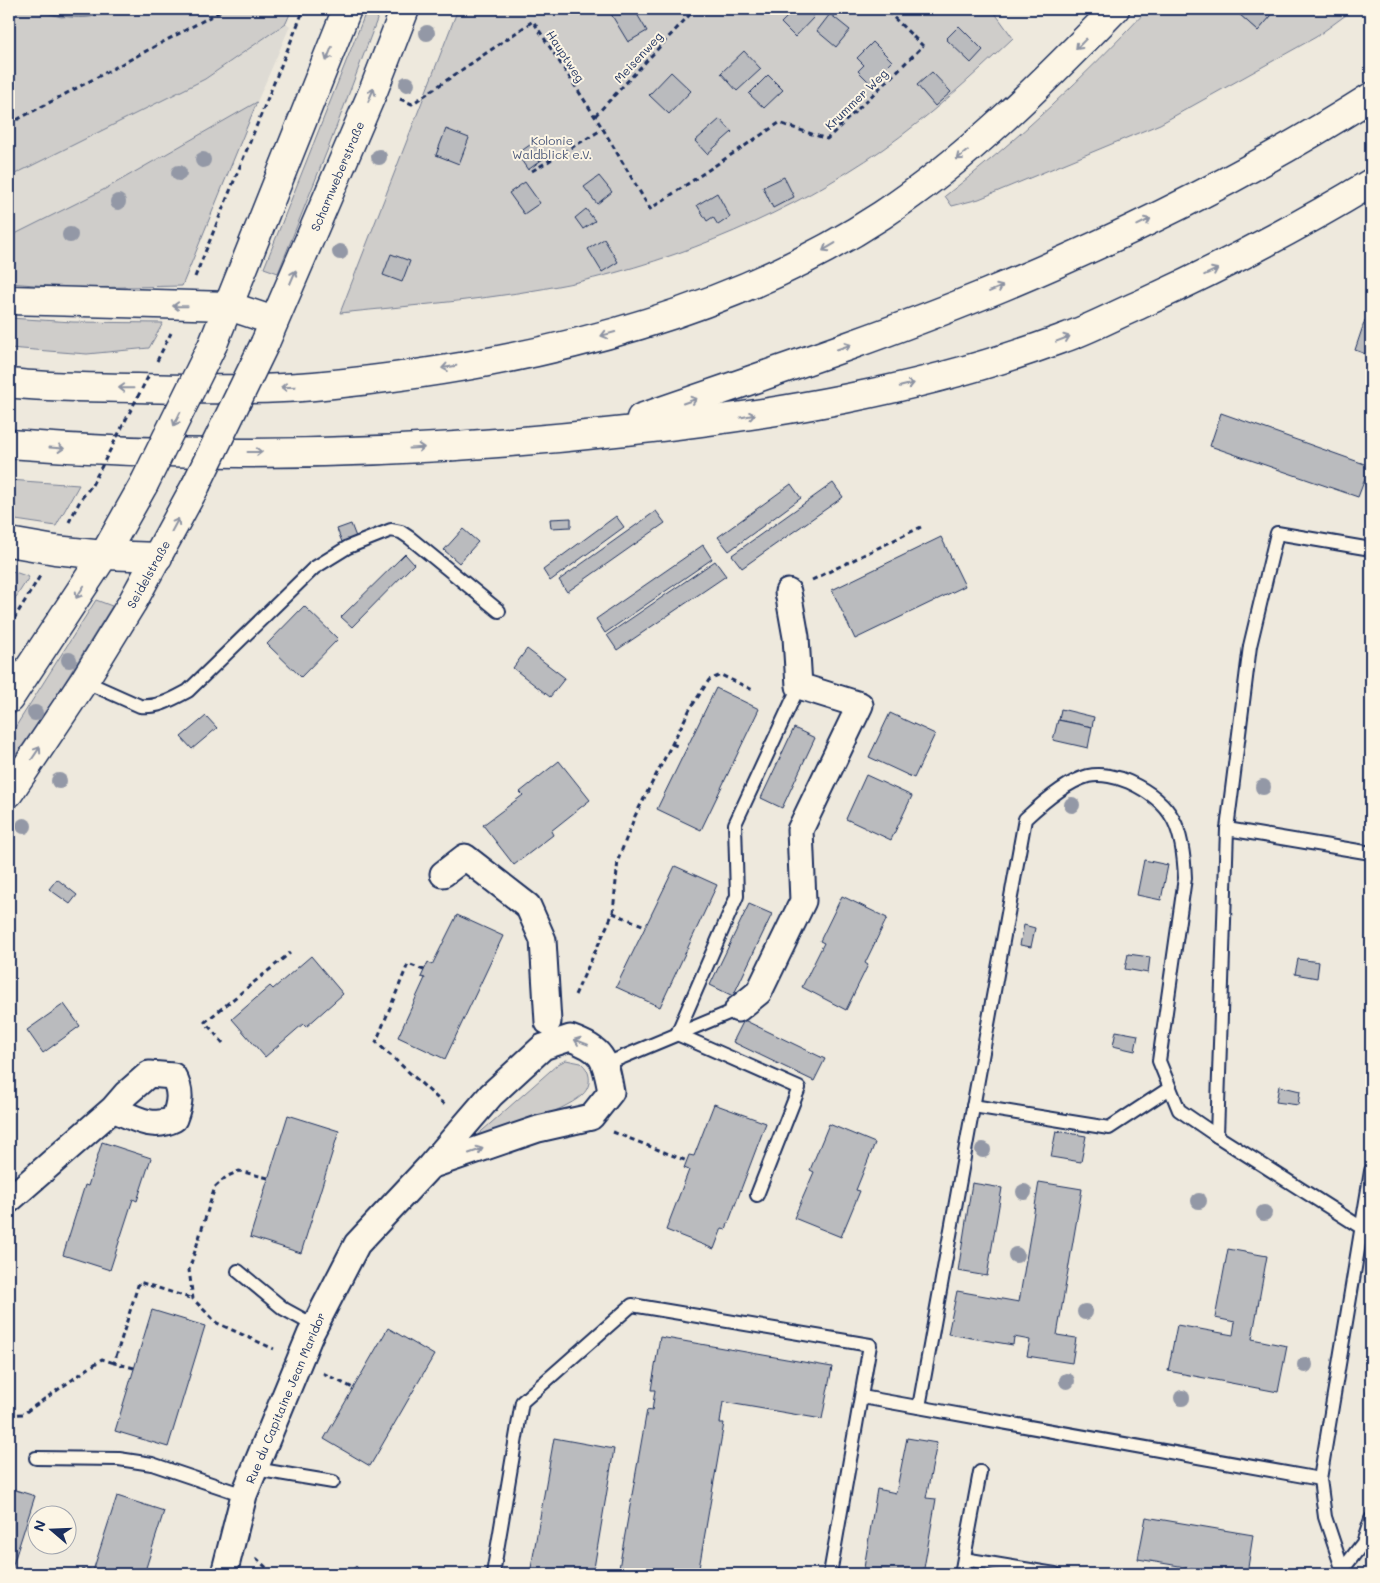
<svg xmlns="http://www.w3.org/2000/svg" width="1380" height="1583" font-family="Mali,sans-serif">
	<rect width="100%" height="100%" fill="#eee9dd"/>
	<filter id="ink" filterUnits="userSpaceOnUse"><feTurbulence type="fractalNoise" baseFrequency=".02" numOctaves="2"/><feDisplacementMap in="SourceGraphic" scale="10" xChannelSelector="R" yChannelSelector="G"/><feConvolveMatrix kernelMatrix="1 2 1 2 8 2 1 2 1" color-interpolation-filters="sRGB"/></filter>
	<g filter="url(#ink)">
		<!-- built -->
		<polygon fill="#dedbd4" points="286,23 290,26 257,102 182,286 9,283 9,177 205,79"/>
		<!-- green -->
		<g fill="#cfcdca" stroke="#757e94">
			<polygon points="9,9 32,9 61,17 108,13 114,9 292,9 286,23 205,79 9,177"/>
			<polygon points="367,9 381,9 329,146 278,273 264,268"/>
			<path d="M458,9H992L1013,38C972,77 930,116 883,149C790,213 683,259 573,283C497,299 418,305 340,313Z"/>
			<path d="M1148,9H1241L1238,13L1258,31L1277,9H1354L1316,37L1160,124L979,199L952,206L945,196C1018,140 1085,76 1148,9Z"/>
			<polygon points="257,102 182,286 74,288 9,283 9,237 105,189"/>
			<polygon points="9,318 73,322 163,323 149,348 87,354 9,348"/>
			<polygon points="9,480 79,485 56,526 9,519"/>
			<polygon points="9,570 29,577 9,608"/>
			<polygon points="96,600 112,606 60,690 9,765 9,737"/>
			<path d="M566,1060L581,1063C592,1072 592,1087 581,1096C562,1112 506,1130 481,1140L474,1138L558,1064Z"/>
		</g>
		<!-- water -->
		<path fill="#a2a7af" stroke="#6c778f" d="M32,9H114C89,24 58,16 32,9Z"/>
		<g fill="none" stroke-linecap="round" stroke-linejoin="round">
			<!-- shore -->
			<path stroke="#515f7e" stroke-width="1" d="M50,9C68,14 85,13 103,9"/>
		</g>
		<!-- building -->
		<g fill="#babbbe" stroke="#1b2f5e">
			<polygon points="608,9 634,9 647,31 628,42"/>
			<polygon points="795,9 806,9 814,17 795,37 781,23"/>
			<polygon points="1241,9 1277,9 1258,31 1238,13"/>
			<polygon points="830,14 850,30 836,47 817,31"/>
			<polygon points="959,26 983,50 971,63 946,39"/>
			<polygon points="873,42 892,61 870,83 858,71 864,65 857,58"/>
			<polygon points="744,51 761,69 737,91 721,73"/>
			<polygon points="671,72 691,91 669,114 649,95"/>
			<polygon points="932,72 951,92 935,106 917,85"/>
			<polygon points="768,75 783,90 764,108 749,94"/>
			<polygon points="720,119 732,132 707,154 695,141"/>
			<polygon points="446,129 469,138 459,164 436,155"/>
			<polygon points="537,140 547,156 528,170 517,154"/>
			<polygon points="599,176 612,192 597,204 584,187"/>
			<polygon points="784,177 794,197 773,208 763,187"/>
			<polygon points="525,182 540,203 524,214 509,193"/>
			<polygon points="717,193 730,217 718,225 713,217 707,221 697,205"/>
			<polygon points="586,209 595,221 583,229 575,218"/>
			<polygon points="604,239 618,262 602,272 588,249"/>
			<polygon points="391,254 410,261 402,282 383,275"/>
			<polygon points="1365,320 1371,322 1371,356 1355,350"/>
			<polygon points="1221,413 1370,466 1358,497 1210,446"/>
			<polygon points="833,483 843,497 742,568 732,555"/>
			<polygon points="791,484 801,498 729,551 718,537"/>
			<polygon points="656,511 665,523 567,592 559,580"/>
			<polygon points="616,516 624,527 550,581 543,570"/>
			<polygon points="571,518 571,527 551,528 550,519"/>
			<polygon points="351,524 356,537 342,542 337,529"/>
			<polygon points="463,529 478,542 459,563 444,550"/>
			<polygon points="941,537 965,586 855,639 832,590"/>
			<polygon points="703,545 712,559 605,633 596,619"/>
			<polygon points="405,554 414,564 352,627 341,617"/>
			<polygon points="715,561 726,576 617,650 607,635"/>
			<polygon points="304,606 338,639 301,677 267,644"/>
			<polygon points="527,649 565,678 550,697 513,668"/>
			<polygon points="716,688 759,709 701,830 657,809"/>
			<polygon points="1061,709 1094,717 1092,727 1059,720"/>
			<polygon points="890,713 935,734 914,778 869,757"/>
			<polygon points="206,716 217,728 192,749 181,737"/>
			<polygon points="1058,720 1092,727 1088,748 1053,740"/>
			<polygon points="794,728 815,738 782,808 761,798"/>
			<polygon points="559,761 590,800 551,831 553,835 514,865 483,825 523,795 520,792"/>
			<polygon points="866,775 912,796 891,840 846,819"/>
			<polygon points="1144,860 1168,865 1161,900 1137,895"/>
			<polygon points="675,866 717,885 660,1007 616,987"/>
			<polygon points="57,879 77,895 70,904 49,889"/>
			<polygon points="842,896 887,918 865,963 868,965 846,1010 802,987 824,943 820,941"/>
			<polygon points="749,904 772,914 733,996 710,985"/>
			<polygon points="457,915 503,936 445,1059 398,1037 425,978 421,977 428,962 432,965"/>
			<polygon points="1024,925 1035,928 1031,947 1020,945"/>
			<polygon points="1128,954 1150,957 1148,973 1125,969"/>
			<polygon points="311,956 343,994 306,1027 303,1024 265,1057 232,1019 270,986 273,989"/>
			<polygon points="1298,959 1319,962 1317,978 1295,974"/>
			<polygon points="64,1004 80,1026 43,1053 27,1030"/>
			<polygon points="744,1020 825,1059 814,1081 733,1042"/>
			<polygon points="1116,1031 1138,1035 1135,1051 1113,1046"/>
			<polygon points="1279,1086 1300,1091 1298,1105 1276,1102"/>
			<polygon points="714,1104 766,1123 726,1229 722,1228 714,1249 666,1230 689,1170 684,1168 689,1155 694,1156"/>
			<polygon points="288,1115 339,1131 301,1253 250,1237"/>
			<polygon points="829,1124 875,1143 856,1190 860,1191 841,1237 794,1218 814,1172 810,1170"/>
			<polygon points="1056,1131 1086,1136 1081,1162 1051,1157"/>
			<polygon points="102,1142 151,1158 137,1201 133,1199 110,1270 63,1255 85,1185 88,1186"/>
			<polygon points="1039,1182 1082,1189 1057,1335 1076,1338 1072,1363 1027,1356 1030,1340 1014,1337 1013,1345 948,1334 957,1291 1019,1302"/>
			<polygon points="972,1183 1002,1188 987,1276 958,1271"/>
			<polygon points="1228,1249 1267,1256 1252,1339 1287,1346 1278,1392 1168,1371 1177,1325 1233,1335 1235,1322 1215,1318"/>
			<polygon points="152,1310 205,1326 168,1447 115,1431"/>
			<polygon points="388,1328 434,1355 370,1466 324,1439"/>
			<polygon points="660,1337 832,1367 822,1419 723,1402 720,1423 724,1423 698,1574 618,1574 647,1410 652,1411 655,1390 651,1390"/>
			<polygon points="554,1438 614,1449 593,1574 530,1574"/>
			<polygon points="907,1438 937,1443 926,1498 936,1499 923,1574 863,1574 877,1489 896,1493"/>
			<polygon points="9,1488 35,1496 10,1574 9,1574"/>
			<polygon points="117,1496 164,1511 144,1574 92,1574"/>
			<polygon points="1146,1517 1253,1535 1247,1574 1197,1574 1197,1569 1138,1559"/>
			<polygon points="356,1566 364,1574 347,1574"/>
		</g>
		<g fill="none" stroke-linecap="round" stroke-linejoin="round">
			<!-- lane casing -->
			<g stroke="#1b2f5e" stroke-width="16">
				<g id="lane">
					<path d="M84,681L140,706C158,708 173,699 188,691L314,568L348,547L391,530L401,532L410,538L499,611"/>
					<polyline points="1227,829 1371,853"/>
					<polyline points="677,1034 737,896 735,824 799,686"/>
					<polyline points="677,1034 799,1088 757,1195"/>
					<polyline points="606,1064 738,1009"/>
					<polyline points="973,1106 1109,1128 1170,1088"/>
					<polyline points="1362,1228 1217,1136 1227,829 1250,646 1277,533 1371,549"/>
					<polyline points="238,1271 284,1309 315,1326"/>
					<polyline points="862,1397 1320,1479"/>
					<path d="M919,1407L1025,819C1041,804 1066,782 1088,776C1101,773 1118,777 1129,782C1175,803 1183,830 1185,878L1159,1061L1179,1110L1217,1136"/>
					<polyline points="36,1458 119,1459 152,1464 244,1495"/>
					<polyline points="255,1469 333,1482"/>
					<polyline points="964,1559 1055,1574"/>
					<polyline points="1343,1569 1363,1543 1371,1519"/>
					<polyline points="493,1574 522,1402 632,1305 870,1345 830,1574"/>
					<polyline points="961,1574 980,1472"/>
					<polyline points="1344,1574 1325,1517 1320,1479 1371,1171"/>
				</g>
			</g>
			<!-- street casing -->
			<g stroke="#1b2f5e" stroke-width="29">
				<g id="street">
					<polyline points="443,874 465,857 528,906 543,940 548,1022"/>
					<polyline points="738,1009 759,992 803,901 800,830 860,705 799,686 796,637 788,592"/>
					<path d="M9,1200L113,1109L126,1094L149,1074L173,1076C182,1091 180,1103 174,1119C153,1130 134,1118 113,1109"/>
					<path d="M224,1574L244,1495L310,1335L357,1244L430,1166L491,1095L543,1047L570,1038C603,1050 605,1058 611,1092L591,1117L538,1129L430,1166"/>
				</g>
			</g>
			<!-- secondary casing -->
			<g stroke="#1b2f5e" stroke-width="31">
				<g id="secondary">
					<polyline points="229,306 274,321"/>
					<polyline points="265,343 374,89 405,9"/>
					<polyline points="213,344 347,9"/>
					<polyline points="104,555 158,557"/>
					<polyline points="9,699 104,555 144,484"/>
					<polyline points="9,793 84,681 132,603 196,485"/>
				</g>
			</g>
			<!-- highway casing -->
			<g stroke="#1b2f5e" stroke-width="31">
				<g id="highway">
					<polyline points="9,300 229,306"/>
					<path d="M9,383C51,388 94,387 137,388C196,389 255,391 314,386C508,368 717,323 882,215C969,157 1042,84 1115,9"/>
					<path d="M641,418C756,378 872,340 985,294C1119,239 1249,175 1371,97"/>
					<path d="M9,444C214,460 421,454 625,431C773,415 921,391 1061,339C1088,330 1113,316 1139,305C1220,268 1295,229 1371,183"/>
					<polyline points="9,542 55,550 104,555"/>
				</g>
			</g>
			<!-- path -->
			<g stroke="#1b2f5e" stroke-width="3" stroke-dasharray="5 4" stroke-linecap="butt">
				<polyline points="400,99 412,104 533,21 603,129 650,209 779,123 827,139 923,46 888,12"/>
				<polyline points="595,116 695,9"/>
				<polyline points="9,124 225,9"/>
				<polyline points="532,171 603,129"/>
				<polyline points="195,277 304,9"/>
				<polyline points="157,361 171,333"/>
				<polyline points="69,522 81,499 92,485"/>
				<polyline points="812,580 921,527"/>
				<polyline points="9,627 40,576"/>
				<polyline points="672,744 680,747"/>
				<polyline points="613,913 618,860 635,816 690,709 709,680 721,675 755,691"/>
				<polyline points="424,970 408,964 376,1042 447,1107"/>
				<polyline points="575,995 613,913 645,926"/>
				<polyline points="223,1043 205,1022 290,953"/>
				<polyline points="613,1132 687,1161"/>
				<polyline points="268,1178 239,1171 226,1177 215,1187 189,1270 193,1299 217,1323 274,1349"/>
				<polyline points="134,1368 114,1363 139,1282 193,1299"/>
				<polyline points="323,1373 353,1388"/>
				<polyline points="9,1415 23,1414 102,1359 114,1363"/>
				<polyline points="256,1558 273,1574"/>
				<polyline points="82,1574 84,1569 93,1571"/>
			</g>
			<!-- lane -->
			<use href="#lane" stroke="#fcf5e5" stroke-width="12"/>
			<!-- street -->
			<use href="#street" stroke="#fcf5e5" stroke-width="25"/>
			<!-- secondary -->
			<use href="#secondary" stroke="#fcf5e5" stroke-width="28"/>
			<!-- highway -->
			<use href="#highway" stroke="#fcf5e5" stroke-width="28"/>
			<!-- secondary-bridge casing -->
			<g stroke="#1b2f5e" stroke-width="31" stroke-linecap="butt">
				<g id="secondary-bridge">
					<polyline points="144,484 213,344"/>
					<polyline points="196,485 265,343"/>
				</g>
			</g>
			<!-- path-bridge -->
			<polyline stroke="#1b2f5e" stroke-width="3" stroke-dasharray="5 4" stroke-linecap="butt" points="92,485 149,375"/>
			<!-- secondary-bridge -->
			<use href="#secondary-bridge" stroke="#fcf5e5" stroke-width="28"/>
		</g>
		<!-- trees -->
		<g fill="#9398a6">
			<circle cx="427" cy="33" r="8"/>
			<circle cx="407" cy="84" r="8"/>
			<circle cx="379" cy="157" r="8"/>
			<circle cx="203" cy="160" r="8"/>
			<circle cx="179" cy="173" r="8"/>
			<circle cx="118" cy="202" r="8"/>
			<circle cx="70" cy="235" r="8"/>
			<circle cx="340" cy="252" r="8"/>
			<circle cx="69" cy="660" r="8"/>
			<circle cx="35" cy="713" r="8"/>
			<circle cx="59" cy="781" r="8"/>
			<circle cx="1263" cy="787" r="8"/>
			<circle cx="1072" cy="805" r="8"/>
			<circle cx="24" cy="826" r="8"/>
			<circle cx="983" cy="1150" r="8"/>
			<circle cx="1024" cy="1192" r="8"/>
			<circle cx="1199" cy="1201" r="8"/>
			<circle cx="1264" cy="1213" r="8"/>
			<circle cx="1016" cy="1255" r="8"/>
			<circle cx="1085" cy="1312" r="8"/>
			<circle cx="1305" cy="1365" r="8"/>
			<circle cx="1067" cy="1381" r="8"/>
			<circle cx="1182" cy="1398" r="8"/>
		</g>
		<!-- one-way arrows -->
		<defs><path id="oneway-shaft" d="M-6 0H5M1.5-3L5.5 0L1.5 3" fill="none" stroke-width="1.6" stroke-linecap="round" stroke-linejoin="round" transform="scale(1.25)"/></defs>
		<g stroke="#8c92a2">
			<use href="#oneway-shaft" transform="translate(1081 44) rotate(134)"/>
			<use href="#oneway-shaft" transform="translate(329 54) rotate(112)"/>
			<use href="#oneway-shaft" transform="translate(371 95) rotate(-67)"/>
			<use href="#oneway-shaft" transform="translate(962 155) rotate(141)"/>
			<use href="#oneway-shaft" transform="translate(1144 222) rotate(-26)"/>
			<use href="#oneway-shaft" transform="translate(829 247) rotate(149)"/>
			<use href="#oneway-shaft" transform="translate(1211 272) rotate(-25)"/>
			<use href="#oneway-shaft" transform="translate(293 277) rotate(-67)"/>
			<use href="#oneway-shaft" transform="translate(996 289) rotate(-23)"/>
			<use href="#oneway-shaft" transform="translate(180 306) rotate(-179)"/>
			<use href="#oneway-shaft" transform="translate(608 334) rotate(165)"/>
			<use href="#oneway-shaft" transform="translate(1063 339) rotate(-21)"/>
			<use href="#oneway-shaft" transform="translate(844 347) rotate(-19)"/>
			<use href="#oneway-shaft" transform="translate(449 367) rotate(170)"/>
			<use href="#oneway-shaft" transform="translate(907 385) rotate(-14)"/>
			<use href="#oneway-shaft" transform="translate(288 387) rotate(178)"/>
			<use href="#oneway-shaft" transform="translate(126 388) rotate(-179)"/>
			<use href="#oneway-shaft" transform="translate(690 401) rotate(-19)"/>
			<use href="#oneway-shaft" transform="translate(748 416) rotate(-11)"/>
			<use href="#oneway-shaft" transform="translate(177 419) rotate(116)"/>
			<use href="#oneway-shaft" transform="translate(57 448) rotate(4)"/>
			<use href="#oneway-shaft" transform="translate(417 448) rotate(-3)"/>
			<use href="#oneway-shaft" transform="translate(255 452)"/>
			<use href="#oneway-shaft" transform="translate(175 525) rotate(-62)"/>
			<use href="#oneway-shaft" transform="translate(80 592) rotate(123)"/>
			<use href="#oneway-shaft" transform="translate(36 753) rotate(-56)"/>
			<use href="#oneway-shaft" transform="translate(581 1042) rotate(-159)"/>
			<use href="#oneway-shaft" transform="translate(476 1151) rotate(-19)"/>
		</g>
	</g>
	<g text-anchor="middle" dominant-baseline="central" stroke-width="4" stroke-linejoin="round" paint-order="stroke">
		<!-- street labels -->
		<g font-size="12" fill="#1b2f5e" stroke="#fcf5e5">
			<text transform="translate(566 56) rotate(57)">Hauptweg</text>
			<text transform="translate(638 57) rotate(-47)">Meisenweg</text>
			<text transform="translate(856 99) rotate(-44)">Krummer Weg</text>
			<text transform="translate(337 176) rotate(-67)">Scharnweberstraße</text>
			<text transform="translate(148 574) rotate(-61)">Seidelstraße</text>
			<text transform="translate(285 1398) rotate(-67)">Rue du Capitaine Jean Maridor</text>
		</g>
		<!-- park labels -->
		<g font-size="12" fill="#485679" stroke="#fcf5e5">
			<text x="552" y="140">Kolonie<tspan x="552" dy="14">Waldblick e.V.</tspan></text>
		</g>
	</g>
	<!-- margin -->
	<rect width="1380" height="1583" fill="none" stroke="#fcf5e5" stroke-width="30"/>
	<rect x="15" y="15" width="1350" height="1553" fill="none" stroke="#1b2f5e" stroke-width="2" filter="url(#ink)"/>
	<!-- north arrow -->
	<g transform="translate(52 1530) rotate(289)"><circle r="24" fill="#fcf5e5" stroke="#a2a6af"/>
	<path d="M0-4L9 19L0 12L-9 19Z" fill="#1b2f5e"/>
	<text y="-8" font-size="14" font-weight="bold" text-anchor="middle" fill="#1b2f5e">N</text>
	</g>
</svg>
